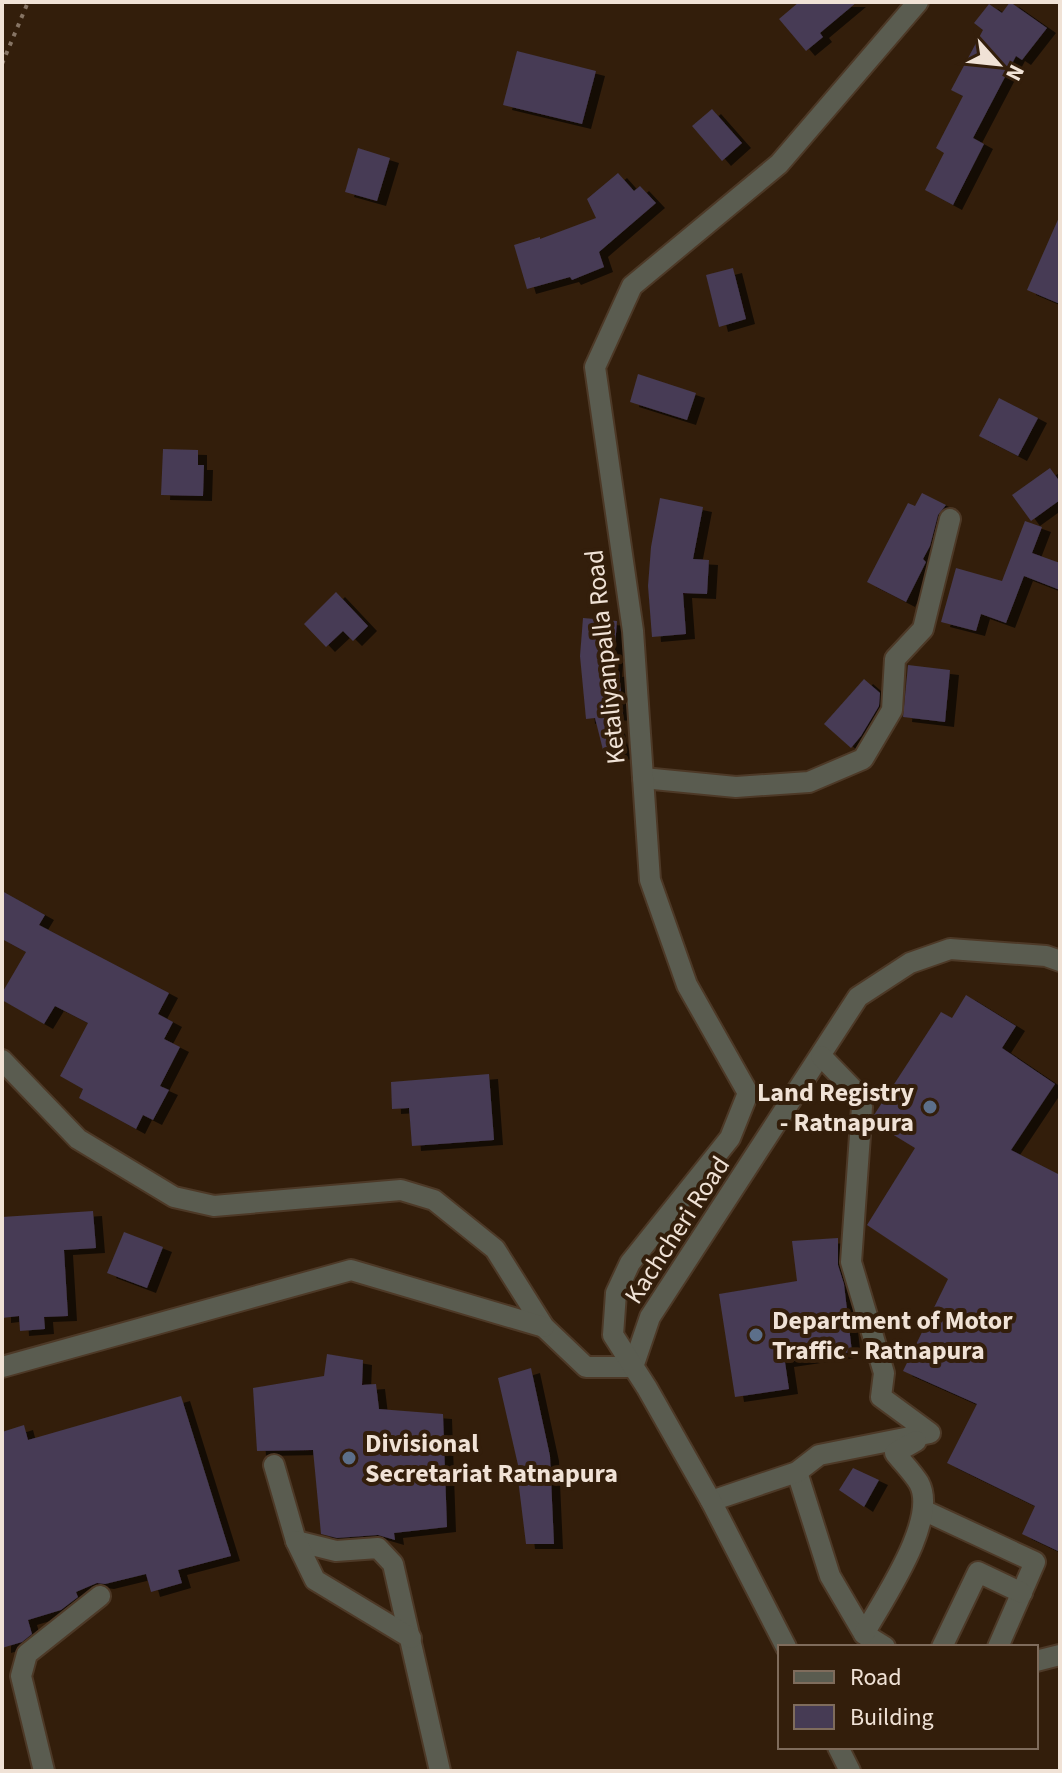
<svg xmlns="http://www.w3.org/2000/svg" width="1062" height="1773" font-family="'Source Sans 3',sans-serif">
	<defs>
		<filter id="shadow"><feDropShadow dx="9" dy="5" stdDeviation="0" flood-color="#0009"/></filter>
	</defs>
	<rect width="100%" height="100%" fill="#331e0b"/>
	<!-- building -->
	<g fill="#463b54" filter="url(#shadow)">
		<polygon points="799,2 857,2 820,33 823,37 806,51 779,19"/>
		<polygon points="1010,2 1047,28 1022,60 1016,56 973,138 984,144 953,205 925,190 944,153 936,148 963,96 951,90 983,30 974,23 989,4 1002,13"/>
		<polygon points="517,51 596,71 582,124 503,105"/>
		<polygon points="712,109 742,143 722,161 692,126"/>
		<polygon points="358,148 390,158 377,201 345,192"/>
		<polygon points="618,173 634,191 640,186 656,203 599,252 604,267 572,280 570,277 527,289 514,245 540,237 540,239 596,218 587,199"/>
		<polygon points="1060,215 1060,304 1027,290"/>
		<polygon points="733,268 746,319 719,327 706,275"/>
		<polygon points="638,374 696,393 687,420 630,402"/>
		<polygon points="999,398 1038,418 1018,456 979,436"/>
		<polygon points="163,449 198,450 198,465 204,465 203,496 161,495"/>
		<polygon points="1050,468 1060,482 1060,500 1031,521 1012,495"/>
		<polygon points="922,493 946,505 938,515 930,546 923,559 926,562 906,602 867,582 908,503 915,506"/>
		<polygon points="660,498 703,507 693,559 709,560 707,594 683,593 686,634 652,637 648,586 651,547"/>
		<polygon points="1025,521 1042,527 1032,553 1060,563 1060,590 1024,576 1006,623 981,614 976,631 941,622 956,568 1002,581"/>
		<polygon points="336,592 368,626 353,641 343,631 326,647 304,624"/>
		<polygon points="583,618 617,621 613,672 619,671 623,715 613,716 622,754 605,758 595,718 586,719 580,656"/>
		<polygon points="908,665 950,670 945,722 903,717"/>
		<polygon points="864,679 880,693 879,706 861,736 851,748 824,724"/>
		<polygon points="2,891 45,915 39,925 169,993 158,1014 173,1022 164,1039 180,1047 160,1086 169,1090 153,1120 143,1115 136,1129 79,1098 83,1089 60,1076 88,1023 55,1006 44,1024 2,1000 2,993 26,952 2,939"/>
		<polygon points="966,995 1016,1026 1002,1048 1055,1084 1011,1150 1060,1175 1060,1552 1022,1534 1035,1506 947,1463 977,1404 903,1371 948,1279 867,1225 915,1148 874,1123 874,1115 941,1012 952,1018"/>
		<polygon points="489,1074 494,1140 412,1146 409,1108 392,1109 391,1082"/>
		<polygon points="93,1211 96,1248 64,1250 68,1316 44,1317 45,1329 20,1331 19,1316 2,1318 2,1217"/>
		<polygon points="124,1232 163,1247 147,1288 107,1273"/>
		<polygon points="838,1238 838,1265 844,1284 852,1352 785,1362 789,1389 735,1397 719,1294 797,1281 792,1241"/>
		<polygon points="327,1354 363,1360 362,1385 376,1384 379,1409 443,1414 447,1527 394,1533 395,1540 378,1535 337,1538 321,1534 313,1450 257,1451 253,1388 324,1376"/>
		<polygon points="531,1368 550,1456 554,1544 526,1544 518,1479 521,1478 498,1378"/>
		<polygon points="181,1396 231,1556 178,1570 182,1583 151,1592 146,1574 105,1584 97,1583 76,1592 78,1597 61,1610 28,1620 32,1634 22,1642 2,1648 2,1432 24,1425 28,1440"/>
		<polygon points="853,1468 879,1480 864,1507 839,1490"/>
	</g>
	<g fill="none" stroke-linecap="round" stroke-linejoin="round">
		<!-- minor casing -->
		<g stroke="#4d3927" stroke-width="24">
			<g id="minor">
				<polyline points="643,778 736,787 809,782 863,759 892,710 895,659 923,629 950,519"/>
				<polyline points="2,1060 78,1139 174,1197 214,1206 401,1190 434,1200 495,1249 544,1327 586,1367 633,1367"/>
				<polyline points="2,1367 351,1270 544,1327"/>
				<polyline points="633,1367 650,1317 858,997 910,963 950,949 1046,956 1060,961"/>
				<polyline points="274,1465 296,1541 336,1551 378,1548 393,1564 440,1771"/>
				<polyline points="797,1472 830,1576 864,1634 885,1647"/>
				<polyline points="711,1501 797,1472 819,1455 930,1433 881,1397 884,1373 851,1262 862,1107 853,1089 821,1056"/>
				<polyline points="923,1510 1035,1562 998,1647"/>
				<polyline points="296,1541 315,1580 411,1638"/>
				<path d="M864,1634C882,1601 939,1520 919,1483C913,1473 903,1463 895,1453L916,1441"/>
				<polyline points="786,1647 711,1501 647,1388 613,1335 616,1293 630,1263 730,1138 748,1093 687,985 650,880 633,631 595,367 632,286 779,164 918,2"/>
				<polyline points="942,1647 978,1572 1022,1593"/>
				<polyline points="1036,1661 1060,1655"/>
				<polyline points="838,1747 850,1771"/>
				<polyline points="44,1771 21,1676 27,1654 100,1596"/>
			</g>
		</g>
		<!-- path -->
		<polyline stroke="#867464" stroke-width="4" stroke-dasharray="4 6" stroke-linecap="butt" points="2,64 28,2"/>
		<!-- minor -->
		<use href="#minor" stroke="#5a5c50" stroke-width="20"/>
	</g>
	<!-- markers -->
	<g fill="#5c6f8a" stroke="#331e0b" stroke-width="3">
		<circle cx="930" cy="1107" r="8"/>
		<circle cx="756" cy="1335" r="8"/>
		<circle cx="349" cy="1458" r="8"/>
	</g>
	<g text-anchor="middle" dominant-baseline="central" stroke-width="8" stroke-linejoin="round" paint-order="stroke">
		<!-- street labels -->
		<g font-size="26" fill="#f0e2d6" stroke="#331e0b">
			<text transform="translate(605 657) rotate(-96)">Ketaliyanpalla Road</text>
			<text transform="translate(677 1230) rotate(-57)">Kachcheri Road</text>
		</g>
		<!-- poi labels -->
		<g font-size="26" font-weight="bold" fill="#f0e2d6" stroke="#331e0b" text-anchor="start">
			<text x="914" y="1092" text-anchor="end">Land Registry<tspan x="914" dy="30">- Ratnapura</tspan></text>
			<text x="772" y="1320">Department of Motor<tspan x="772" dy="30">Traffic - Ratnapura</tspan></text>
			<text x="365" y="1443">Divisional<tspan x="365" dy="30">Secretariat Ratnapura</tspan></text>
		</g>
	</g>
	<!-- border -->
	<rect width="1062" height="1773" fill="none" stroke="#f0e2d6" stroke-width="8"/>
	<!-- legend -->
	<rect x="778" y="1645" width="260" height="104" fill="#331e0b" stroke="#7f6c5c" stroke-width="2"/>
	<rect x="794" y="1671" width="40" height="12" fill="#5a5c50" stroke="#7f6c5c" stroke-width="2"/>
	<text x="850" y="1685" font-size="24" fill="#f0e2d6">Road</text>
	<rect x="794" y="1705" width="40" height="24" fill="#463b54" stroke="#7f6c5c" stroke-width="2"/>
	<text x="850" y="1725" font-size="24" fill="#f0e2d6">Building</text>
	<!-- north arrow -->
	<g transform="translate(998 64) rotate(117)" stroke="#331e0b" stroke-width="6" paint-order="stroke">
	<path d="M0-6L14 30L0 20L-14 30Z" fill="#f0e2d6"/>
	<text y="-12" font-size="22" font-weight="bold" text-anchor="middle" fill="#f0e2d6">N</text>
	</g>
</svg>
